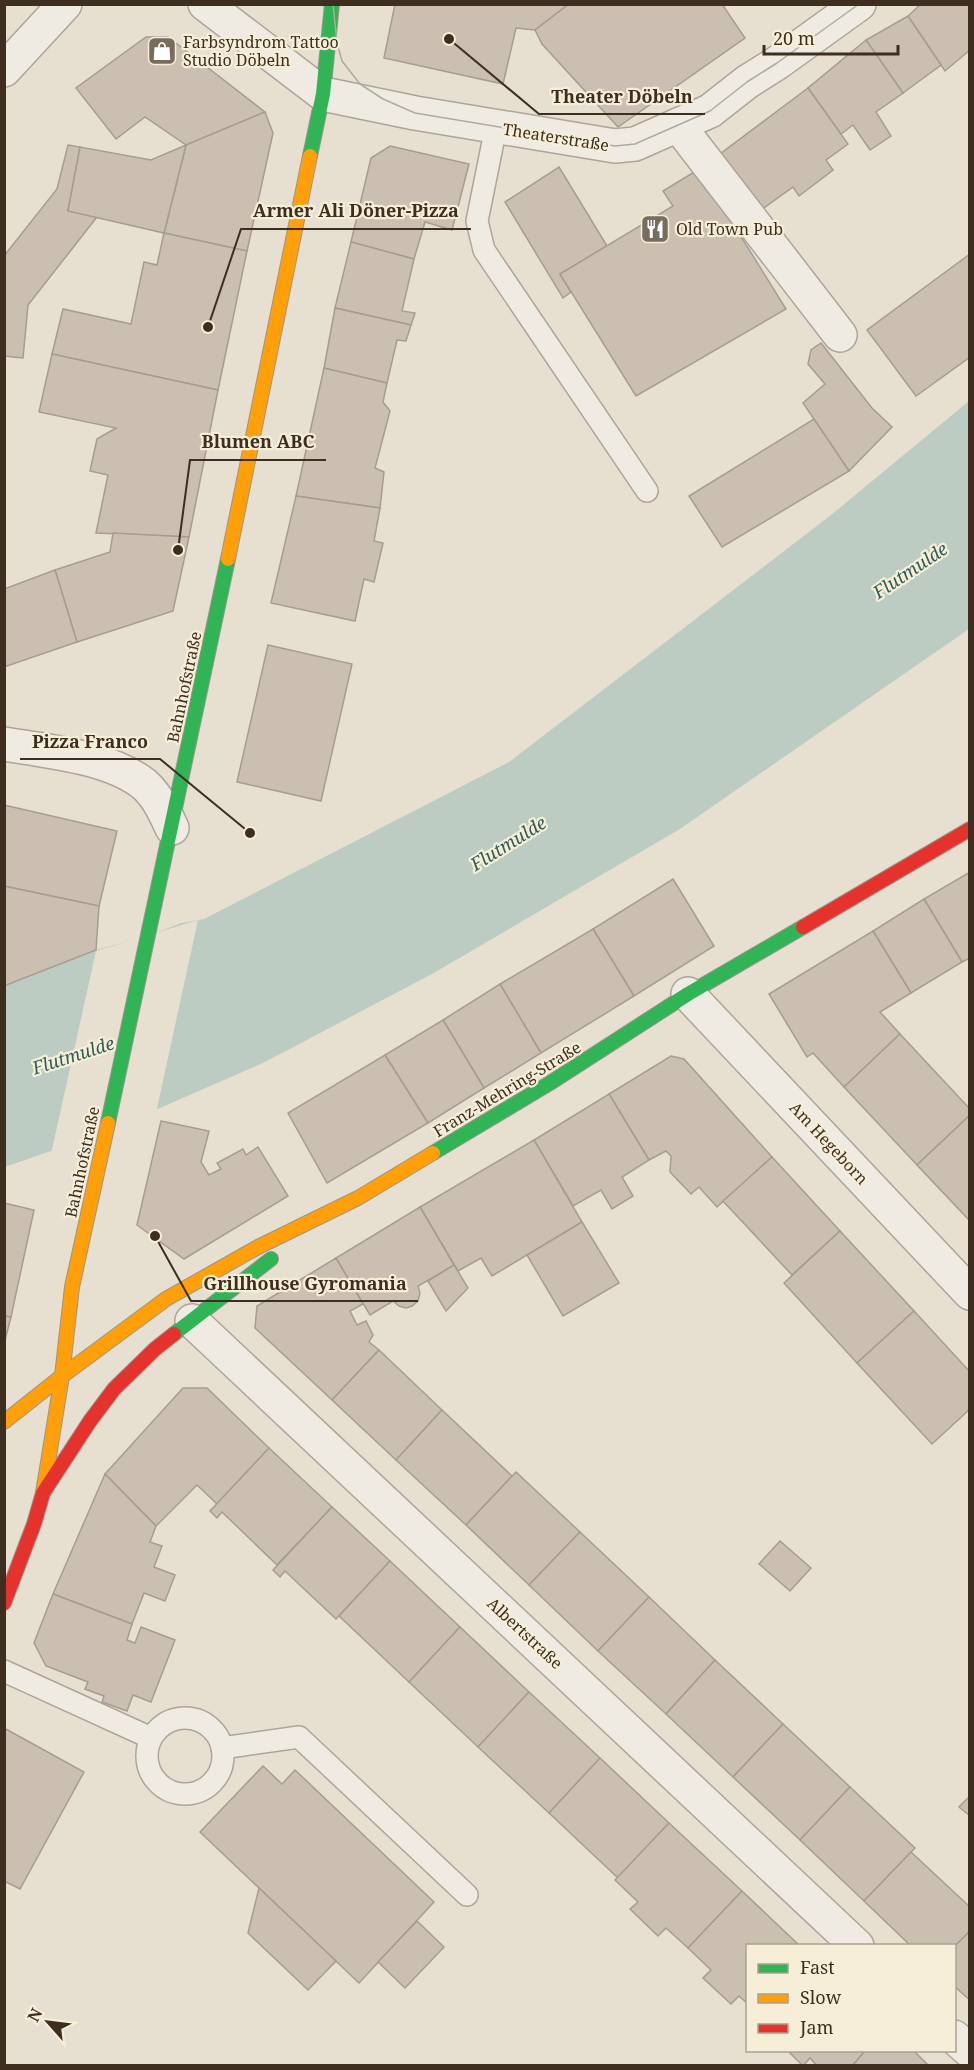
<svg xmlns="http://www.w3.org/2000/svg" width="974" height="2070" font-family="'Noto Serif',serif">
	<rect width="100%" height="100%" fill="#e7e0d1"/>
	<!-- water -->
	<polygon fill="#bcccc2" points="969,401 969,629 680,829 432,974 263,1063 105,1132 5,1167 5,986 96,950 148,936 181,923 204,919 509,762 831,515"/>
	<!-- pier -->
	<polygon fill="#e7e0d1" points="198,920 156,1113 106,1134 51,1154 96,951"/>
	<!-- building -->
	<g fill="#cbbfb2" stroke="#a89c90" stroke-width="1.5">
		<polygon points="395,4 569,4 535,30 516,28 503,84 384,58"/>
		<polygon points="569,4 722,4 745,38 618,127 542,44 535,30"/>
		<polygon points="921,4 970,4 970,50 945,71 908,16"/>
		<polygon points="908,16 941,65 903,93 866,40"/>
		<polygon points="146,37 168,37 265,112 186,145 145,117 116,139 76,88"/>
		<polygon points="866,40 903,93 876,112 891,136 870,150 853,125 841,134 808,88"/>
		<polygon points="808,88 848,144 826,160 833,170 799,196 793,187 761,210 720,154"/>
		<polygon points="265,112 273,133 247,251 164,233 186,145"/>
		<polygon points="68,145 80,147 68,211 97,217 28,305 23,358 4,356 4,256 57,189"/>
		<polygon points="186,145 164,233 68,211 80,147 151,160"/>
		<polygon points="390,146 469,164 452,230 425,222 414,259 351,242 371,158"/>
		<polygon points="559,167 607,246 560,274 571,292 563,298 505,202"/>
		<polygon points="699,169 786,309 636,396 560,274 673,206 663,191"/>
		<polygon points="164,233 247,251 218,390 52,354 63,309 131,324 144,262 157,265"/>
		<polygon points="351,242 414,259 402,311 415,313 411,325 335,308"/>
		<polygon points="970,254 970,357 916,396 867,330"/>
		<polygon points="335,308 411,325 406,341 397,340 387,383 324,368"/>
		<polygon points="821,343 872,408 892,427 849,471 803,403 825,384 808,364 811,350"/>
		<polygon points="52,354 218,390 189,537 96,533 108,475 90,471 97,439 116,428 39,412"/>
		<polygon points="324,368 387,383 383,402 390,411 375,468 384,472 380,508 296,496"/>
		<polygon points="814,419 849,471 722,547 689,496"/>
		<polygon points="296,496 380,508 374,541 383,543 374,582 364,579 355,621 271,603"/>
		<polygon points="113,533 189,537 173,611 77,642 55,570 110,552"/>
		<polygon points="55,570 77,642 4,667 4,589"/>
		<polygon points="268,645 352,664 321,801 237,782"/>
		<polygon points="4,805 117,831 99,906 4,886"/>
		<polygon points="970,872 970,958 962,962 924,899"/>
		<polygon points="673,879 714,946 634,996 593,929"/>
		<polygon points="4,886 99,906 96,950 4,986"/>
		<polygon points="924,899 962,962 911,993 873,931"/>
		<polygon points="593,929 634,996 541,1053 500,984"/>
		<polygon points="873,931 911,993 880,1012 900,1034 844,1087 813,1053 807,1057 769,994"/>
		<polygon points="500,984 541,1053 484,1088 443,1020"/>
		<polygon points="443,1020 484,1088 428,1123 385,1055"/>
		<polygon points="900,1034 970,1109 970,1115 917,1165 844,1087"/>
		<polygon points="385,1055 428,1123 327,1183 288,1113"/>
		<polygon points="671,1056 684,1059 772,1157 717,1207 699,1187 691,1194 670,1172 671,1156 666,1151 649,1160 609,1094"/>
		<polygon points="609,1094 649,1160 622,1177 633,1196 612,1209 601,1190 573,1206 534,1140"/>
		<polygon points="970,1115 970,1221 917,1165"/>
		<polygon points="161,1121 209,1131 201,1162 209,1175 221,1169 217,1163 243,1149 246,1155 258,1147 288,1196 184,1259 137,1225"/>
		<polygon points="534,1140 582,1222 492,1276 481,1258 458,1271 420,1207"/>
		<polygon points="772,1157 840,1231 792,1275 723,1201"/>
		<polygon points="4,1203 34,1210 11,1317 4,1316"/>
		<polygon points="420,1207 454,1265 418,1286 420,1293 418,1301 412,1306 406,1308 399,1306 393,1301 370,1315 336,1258"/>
		<polygon points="582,1222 619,1283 563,1316 527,1255"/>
		<polygon points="840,1231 914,1311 857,1363 784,1283"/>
		<polygon points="336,1258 363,1304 350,1311 357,1325 366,1321 373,1335 369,1342 379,1350 332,1400 255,1328 257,1306"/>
		<polygon points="454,1265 468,1288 446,1311 428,1281"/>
		<polygon points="914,1311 970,1372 970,1409 932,1444 857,1363"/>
		<polygon points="4,1316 11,1317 4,1344"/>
		<polygon points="379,1350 442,1410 396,1460 332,1400"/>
		<polygon points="183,1388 207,1388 269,1448 217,1504 197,1485 156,1526 105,1474"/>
		<polygon points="442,1410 512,1476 466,1525 396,1460"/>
		<polygon points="269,1448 332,1507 277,1565 222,1512 217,1518 210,1511"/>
		<polygon points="516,1472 580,1532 529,1585 466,1525"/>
		<polygon points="105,1474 156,1526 150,1542 162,1546 154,1567 175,1575 165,1601 144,1593 132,1624 53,1594"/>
		<polygon points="332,1507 390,1561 336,1619 285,1571 280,1577 273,1570"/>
		<polygon points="580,1532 649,1597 598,1651 529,1585"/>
		<polygon points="780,1541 811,1568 790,1591 759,1564"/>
		<polygon points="390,1561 460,1627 409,1682 339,1616"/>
		<polygon points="53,1594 132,1624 127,1640 135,1643 141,1627 175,1640 151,1702 133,1695 127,1711 102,1702 104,1696 85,1689 88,1682 46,1666 34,1643"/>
		<polygon points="649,1597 715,1660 666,1714 598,1651"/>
		<polygon points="460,1627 529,1692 478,1747 409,1682"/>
		<polygon points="715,1660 783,1724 733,1777 666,1714"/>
		<polygon points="529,1692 600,1758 549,1813 478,1747"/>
		<polygon points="783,1724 850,1787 800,1840 733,1777"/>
		<polygon points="4,1728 84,1772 20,1889 4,1881"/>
		<polygon points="600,1758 669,1823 618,1878 549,1813"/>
		<polygon points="263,1766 282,1784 295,1770 434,1902 359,1983 200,1832"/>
		<polygon points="850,1787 915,1848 864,1901 800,1840"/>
		<polygon points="970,1796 970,1816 959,1807"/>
		<polygon points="669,1823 742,1891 688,1948 666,1928 658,1936 630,1909 638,1902 615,1880"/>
		<polygon points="911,1852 970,1907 970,1931 954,1947 911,1946 864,1901"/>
		<polygon points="259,1888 336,1961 308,1990 248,1933"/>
		<polygon points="742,1891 800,1946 748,1946 748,2004 739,1996 731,2004 703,1978 711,1970 688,1948"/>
		<polygon points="417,1921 444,1947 405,1988 378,1962"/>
		<polygon points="970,1931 970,2000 954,1986 954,1947"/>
		<polygon points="787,2050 866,2050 852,2066 817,2066 810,2058 803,2066"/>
		<polygon points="866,2050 913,2050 929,2066 852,2066"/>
	</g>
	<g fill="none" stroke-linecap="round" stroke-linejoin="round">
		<!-- lane casing -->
		<g stroke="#ada599" stroke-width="24">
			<g id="lane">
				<polyline points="496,127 477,221 484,250 647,491"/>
				<polyline points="4,1671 151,1738"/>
				<circle cx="185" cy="1756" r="38"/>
				<polyline points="222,1748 299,1737 467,1895"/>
			</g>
		</g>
		<!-- street casing -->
		<g stroke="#ada599" stroke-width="36">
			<g id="street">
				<polyline points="205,4 323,94 415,113 615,146 635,144 710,111 747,82 777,63 859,4"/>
				<polyline points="4,70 65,4"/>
				<polyline points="678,125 840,335"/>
				<path d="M4,744C47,751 111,757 145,785C158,797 165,813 172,828"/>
				<polyline points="688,994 970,1293"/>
				<polyline points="192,1321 857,1946"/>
				<polyline points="954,2037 970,2051"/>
			</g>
		</g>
		<!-- fast casing -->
		<g stroke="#9c958a" stroke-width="16">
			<g id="fast">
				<polyline points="310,156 323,94 332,4"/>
				<polyline points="108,1123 228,559"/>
				<polyline points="433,1153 550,1083 688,994 803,927"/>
				<polyline points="174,1334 271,1259"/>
			</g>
		</g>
		<!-- slow casing -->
		<g stroke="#9c958a" stroke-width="16">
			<g id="slow">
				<polyline points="228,559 310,156"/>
				<polyline points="4,1422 62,1376 166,1299 258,1247 358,1198 433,1153"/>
				<polyline points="43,1493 62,1376 72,1287 108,1123"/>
			</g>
		</g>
		<!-- jam casing -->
		<g stroke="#9c958a" stroke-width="16">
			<g id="jam">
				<polyline points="803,927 970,829"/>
				<polyline points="4,1603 34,1524 43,1493 90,1421 114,1389 155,1349 174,1334"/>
			</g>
		</g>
		<!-- lane -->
		<use href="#lane" stroke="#efebe3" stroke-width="21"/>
		<!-- street -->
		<use href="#street" stroke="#efebe3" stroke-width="33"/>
		<!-- fast -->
		<use href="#fast" stroke="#30b455" stroke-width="14"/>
		<!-- slow -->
		<use href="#slow" stroke="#ff9f0a" stroke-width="14"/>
		<!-- jam -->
		<use href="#jam" stroke="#e5322d" stroke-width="14"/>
		<!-- tram -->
		<polyline stroke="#afaaa2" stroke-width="1.5" points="333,4 337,43 342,61 360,84 383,99 415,113 615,146 635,144 710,111 747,82 777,63 859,4"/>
	</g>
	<!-- icons -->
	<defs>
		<g id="shop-square" transform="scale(1.5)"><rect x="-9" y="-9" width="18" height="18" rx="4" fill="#786c5e" stroke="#f7eed8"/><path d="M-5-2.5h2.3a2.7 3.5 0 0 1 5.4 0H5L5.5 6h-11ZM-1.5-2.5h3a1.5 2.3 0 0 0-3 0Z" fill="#fff"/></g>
		<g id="restaurant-square" transform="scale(1.5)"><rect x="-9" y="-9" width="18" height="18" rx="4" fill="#786c5e" stroke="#f7eed8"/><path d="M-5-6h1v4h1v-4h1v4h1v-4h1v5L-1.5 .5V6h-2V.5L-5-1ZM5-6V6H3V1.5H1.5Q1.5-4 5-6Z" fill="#fff"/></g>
	</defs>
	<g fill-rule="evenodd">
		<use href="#shop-square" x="162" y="51"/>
		<use href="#restaurant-square" x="655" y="229"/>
	</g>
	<g text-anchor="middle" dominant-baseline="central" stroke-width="4.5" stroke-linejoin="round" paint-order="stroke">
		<!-- poi labels -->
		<g font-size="16" fill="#3d2e20" stroke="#f7eed8" text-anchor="start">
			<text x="183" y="42">Farbsyndrom Tattoo<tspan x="183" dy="18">Studio Döbeln</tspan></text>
			<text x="676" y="229">Old Town Pub</text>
		</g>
		<!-- street labels -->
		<g font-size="16" fill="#3d2e20" stroke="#f7eed8">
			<text transform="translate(556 137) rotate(9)">Theaterstraße</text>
			<text transform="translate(184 687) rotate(-78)">Bahnhofstraße</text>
			<text transform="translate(507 1089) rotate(-31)">Franz-Mehring-Straße</text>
			<text transform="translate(829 1143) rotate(47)">Am Hegeborn</text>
			<text transform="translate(82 1162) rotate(-78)">Bahnhofstraße</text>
			<text transform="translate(525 1633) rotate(43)">Albertstraße</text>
		</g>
		<!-- water labels -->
		<g font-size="18" font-style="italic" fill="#2f5d5a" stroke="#f7eed8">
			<text transform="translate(910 570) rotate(-34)">Flutmulde</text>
			<text transform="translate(508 843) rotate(-32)">Flutmulde</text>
			<text transform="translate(73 1055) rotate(-18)">Flutmulde</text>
		</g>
	</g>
	<!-- callouts -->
	<path fill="none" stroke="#3d2e20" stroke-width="2" d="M449 39L539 114H705M208 327L241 229H471M178 550L190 460H326M250 833L160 759H20M155 1236L191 1301H418"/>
	<g fill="#3d2e20" stroke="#f7eed8" stroke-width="2">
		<circle cx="449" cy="39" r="6"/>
		<circle cx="208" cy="327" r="6"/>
		<circle cx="178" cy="550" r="6"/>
		<circle cx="250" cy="833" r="6"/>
		<circle cx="155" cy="1236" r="6"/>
	</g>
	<g font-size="18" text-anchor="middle" font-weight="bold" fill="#3d2e20" stroke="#f7eed8" stroke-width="4.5" stroke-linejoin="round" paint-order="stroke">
		<text x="622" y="103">Theater Döbeln</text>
		<text x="356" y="217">Armer Ali Döner-Pizza</text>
		<text x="258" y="448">Blumen ABC</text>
		<text x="90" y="748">Pizza Franco</text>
		<text x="305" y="1290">Grillhouse Gyromania</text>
	</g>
	<!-- border -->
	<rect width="974" height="2070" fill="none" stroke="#3d2e20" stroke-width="12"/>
	<!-- legend -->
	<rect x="746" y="1944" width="210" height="108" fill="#f7eed8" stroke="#ada18e" stroke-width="1.5"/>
	<rect x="758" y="1964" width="30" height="9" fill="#30b455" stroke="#ada18e" stroke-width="1.5"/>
	<text x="800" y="1974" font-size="18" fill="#3d2e20">Fast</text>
	<rect x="758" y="1994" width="30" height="9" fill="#ff9f0a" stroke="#ada18e" stroke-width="1.5"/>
	<text x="800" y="2004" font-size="18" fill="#3d2e20">Slow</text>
	<rect x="758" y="2024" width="30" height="9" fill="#e5322d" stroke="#ada18e" stroke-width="1.5"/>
	<text x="800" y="2034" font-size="18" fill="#3d2e20">Jam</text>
	<!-- north arrow -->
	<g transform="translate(48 2022) rotate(298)" stroke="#f7eed8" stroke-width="4.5" paint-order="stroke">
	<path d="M0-4.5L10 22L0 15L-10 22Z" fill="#3d2e20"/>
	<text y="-9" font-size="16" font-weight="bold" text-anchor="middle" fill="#3d2e20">N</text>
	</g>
	<!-- scale -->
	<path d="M764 45v9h134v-9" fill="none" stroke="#3d2e20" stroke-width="3"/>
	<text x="773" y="45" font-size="18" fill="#3d2e20" stroke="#f7eed8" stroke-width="4.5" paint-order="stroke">20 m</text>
</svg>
